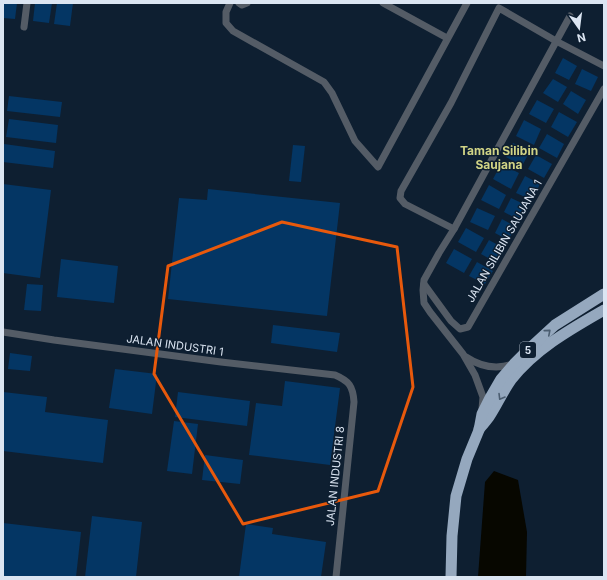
<svg xmlns="http://www.w3.org/2000/svg" width="607" height="580" font-family="Inter,sans-serif">
	<rect width="100%" height="100%" fill="#0e1f31"/>
	<!-- water -->
	<polygon fill="#070700" points="494,471 518,480 527,532 526,577 478,577 485,482"/>
	<!-- building -->
	<g fill="#043664">
		<polygon points="3,3 17,3 15,19 3,18"/>
		<polygon points="35,3 52,3 49,23 33,21"/>
		<polygon points="57,3 73,3 70,26 54,24"/>
		<polygon points="563,58 577,66 569,80 555,73"/>
		<polygon points="582,69 598,77 591,91 575,84"/>
		<polygon points="553,79 567,87 558,102 543,93"/>
		<polygon points="571,91 586,100 578,114 563,104"/>
		<polygon points="9,96 62,102 60,117 7,111"/>
		<polygon points="537,100 554,109 546,123 529,114"/>
		<polygon points="559,112 577,122 568,137 551,127"/>
		<polygon points="9,119 58,125 56,143 6,137"/>
		<polygon points="524,120 541,129 534,145 516,136"/>
		<polygon points="547,134 564,144 557,158 539,148"/>
		<polygon points="513,143 530,151 522,166 506,157"/>
		<polygon points="4,144 55,151 53,168 3,162"/>
		<polygon points="293,145 305,146 301,182 289,181"/>
		<polygon points="536,155 552,164 544,178 528,169"/>
		<polygon points="501,164 519,173 511,189 493,179"/>
		<polygon points="525,176 540,184 532,200 516,193"/>
		<polygon points="3,184 51,190 40,278 3,273"/>
		<polygon points="489,185 506,195 499,209 481,200"/>
		<polygon points="208,189 340,203 327,316 168,299 179,198 207,200"/>
		<polygon points="511,198 528,206 521,221 504,212"/>
		<polygon points="477,208 495,216 488,230 470,222"/>
		<polygon points="502,219 516,227 508,240 495,233"/>
		<polygon points="466,228 484,238 476,252 458,242"/>
		<polygon points="489,240 505,249 497,263 481,254"/>
		<polygon points="454,249 472,259 464,273 446,263"/>
		<polygon points="61,259 118,266 114,303 57,297"/>
		<polygon points="477,262 493,271 485,284 469,276"/>
		<polygon points="27,284 43,285 41,311 24,310"/>
		<polygon points="273,325 340,333 337,352 271,343"/>
		<polygon points="10,353 32,356 30,371 8,369"/>
		<polygon points="115,369 157,374 152,414 109,408"/>
		<polygon points="285,381 340,388 330,465 249,455 256,403 282,406"/>
		<polygon points="3,392 47,397 45,412 108,420 103,463 3,451"/>
		<polygon points="178,392 250,401 247,426 175,417"/>
		<polygon points="174,421 198,424 192,474 167,471"/>
		<polygon points="205,455 243,460 240,484 202,480"/>
		<polygon points="92,516 142,522 136,577 85,577"/>
		<polygon points="3,523 81,532 76,577 3,577"/>
		<polygon points="246,524 273,528 272,534 326,542 321,577 239,577"/>
	</g>
	<g fill="none" stroke-linecap="round" stroke-linejoin="round">
		<!-- minor -->
		<g stroke="#545c66" stroke-width="7">
			<polyline points="230,3 226,12 226,23 233,31 324,82 332,93 355,141 378,167 467,3"/>
			<polyline points="239,3 242,5 247,3"/>
			<polyline points="383,3 447,38"/>
			<polyline points="24,27 27,3"/>
			<polyline points="454,229 405,204 400,198 401,191 451,103 499,8 556,41 604,66"/>
			<polyline points="424,284 451,321 460,329 468,327 604,89"/>
			<path d="M3,332L54,340L221,362L335,375C349,381 353,386 354,402L336,577"/>
			<path d="M466,357C481,367 496,370 513,364"/>
			<polyline points="482,409 483,397 475,375 463,354 430,312 424,303 423,290 424,280 439,253 454,229 570,16"/>
		</g>
		<!-- trunk -->
		<g stroke="#95a8be" stroke-width="11">
			<path d="M479,429C483,425 486,421 489,417C497,405 503,391 511,380C535,349 571,329 604,310"/>
			<polyline points="451,577 452,536 456,496 467,459 479,430 482,414 490,398 501,379 514,364 530,348 555,325 604,294"/>
		</g>
	</g>
	<!-- one-way arrows -->
	<defs><path id="oneway-chevron" d="M-2-3.5L2.5 0L-2 3.5" fill="none" stroke-width="1.6" stroke-linecap="round" stroke-linejoin="round"/></defs>
	<g stroke="#4b5d70">
		<use href="#oneway-chevron" transform="translate(548 332) rotate(-41)"/>
		<use href="#oneway-chevron" transform="translate(501 397) rotate(121)"/>
	</g>
	<!-- marked area -->
	<path fill="none" stroke="#e8590c" stroke-width="3" stroke-linejoin="round" d="M282,222L397,247L413,387L378,491L243,524L154,374L168,266Z"/>
	<g text-anchor="middle" dominant-baseline="central" stroke-width="3" stroke-linejoin="round" paint-order="stroke">
		<!-- shield labels -->
		<rect fill="#0e1f31" stroke="#9eaab8" stroke-width="1" x="520" y="342" width="16" height="16" rx="3"/>
		<g font-size="10" font-weight="bold" fill="#dbe5f2">
			<text x="528" y="350">5</text>
		</g>
		<!-- street labels -->
		<g font-size="11" fill="#dbe5f2" stroke="#0e1f31">
			<text transform="translate(504 241) rotate(-60)">JALAN SILIBIN SAUJANA 1</text>
			<text transform="translate(175 345) rotate(8)">JALAN INDUSTRI 1</text>
			<text transform="translate(335 476) rotate(-84)">JALAN INDUSTRI 8</text>
		</g>
		<!-- neighbourhood labels -->
		<g font-size="12" font-weight="bold" fill="#d1d486" stroke="#0e1f31">
			<text x="499" y="150">Taman Silibin<tspan x="499" dy="14">Saujana</tspan></text>
		</g>
	</g>
	<!-- border -->
	<rect width="607" height="580" fill="none" stroke="#dbe5f2" stroke-width="8"/>
	<!-- north arrow -->
	<g transform="translate(579 28) rotate(166)" stroke="#0e1f31" stroke-width="3" paint-order="stroke">
	<path d="M0-3L7 15L0 10L-7 15Z" fill="#dbe5f2"/>
	<text y="-6" font-size="11" font-weight="bold" text-anchor="middle" fill="#dbe5f2">N</text>
	</g>
</svg>
